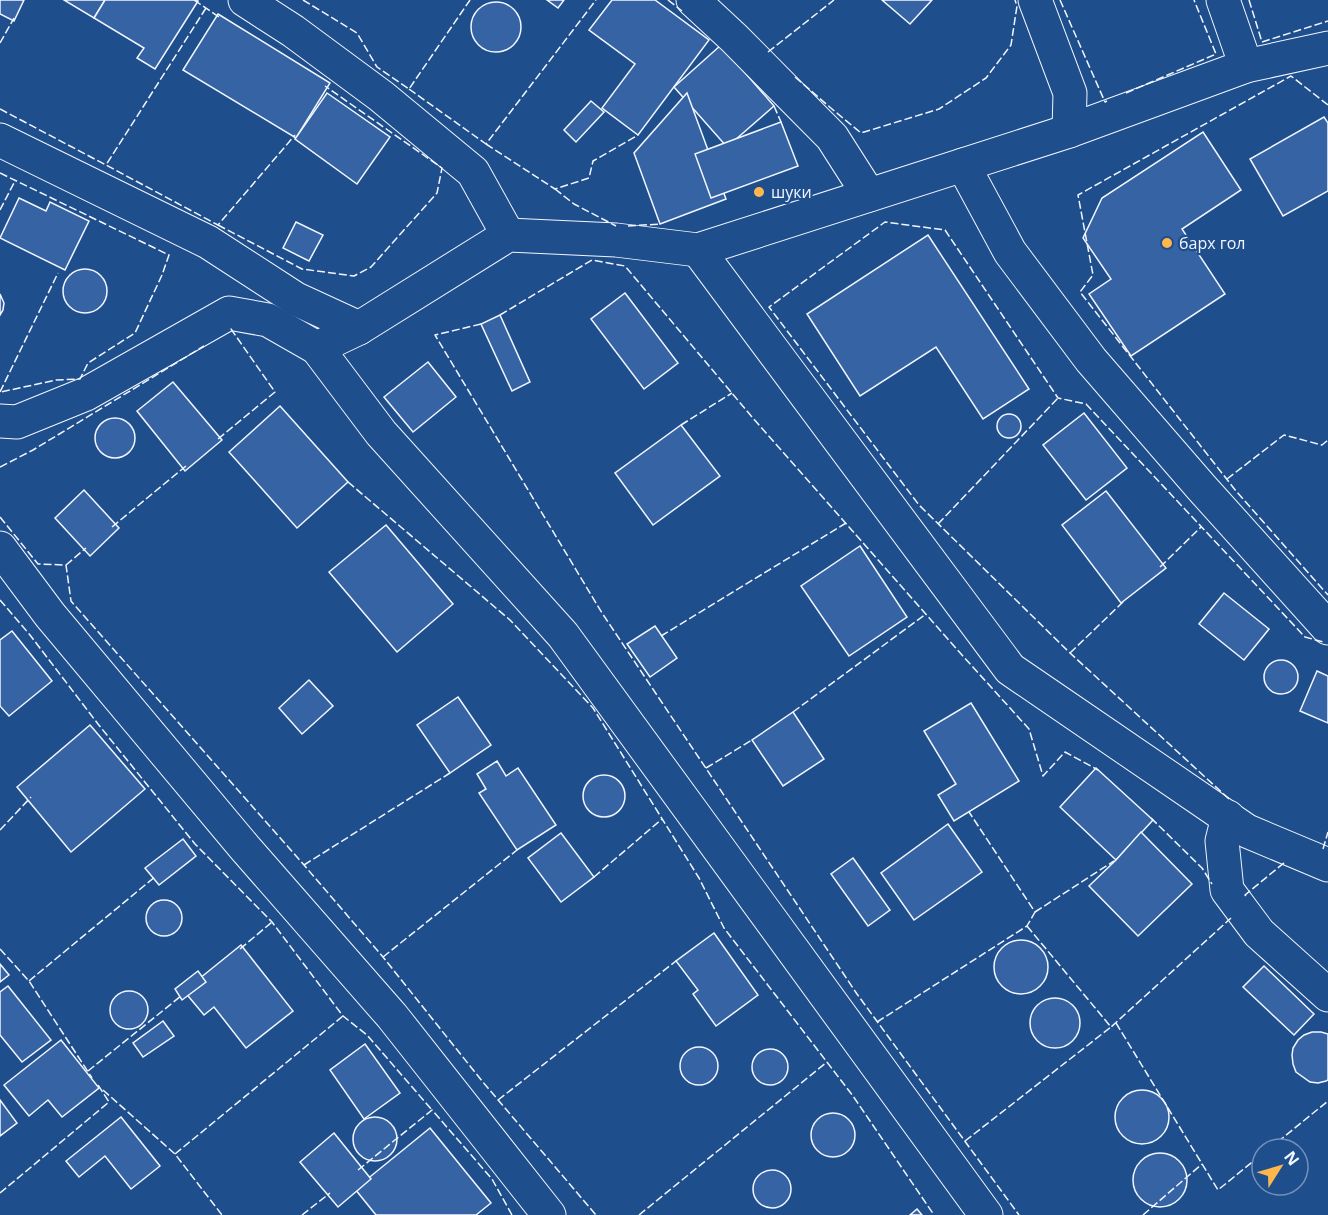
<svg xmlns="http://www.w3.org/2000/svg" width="1328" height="1215" font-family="'Open Sans',sans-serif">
	<rect width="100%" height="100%" fill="#1f4e8c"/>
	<!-- building -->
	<g fill="#3563a3" stroke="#f2f6ff" stroke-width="1.5">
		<polygon points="0,0 24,0 14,21 0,14"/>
		<polygon points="64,0 105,0 94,18"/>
		<polygon points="105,0 197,0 198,1 155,69 137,58 144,48 94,18"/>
		<polygon points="547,0 564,0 558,8"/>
		<polygon points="612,0 655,0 709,40 638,135 602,108 635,64 589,30"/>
		<polygon points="882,0 932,0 910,24"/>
		<circle cx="496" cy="27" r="25"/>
		<polygon points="218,14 330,83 296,138 183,70"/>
		<polygon points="721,45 774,106 727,147 674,87"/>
		<polygon points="327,93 390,137 357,184 295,139"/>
		<polygon points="687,93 726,199 660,224 634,153"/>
		<polygon points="591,101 604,112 576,142 564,130"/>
		<polygon points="1324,117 1328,123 1328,191 1283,216 1250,159"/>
		<polygon points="781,122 798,166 711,198 695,154"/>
		<polygon points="1203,132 1241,190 1182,229 1225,294 1131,356 1089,294 1111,279 1083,238 1102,198"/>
		<polygon points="19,198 46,211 50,202 89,221 65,270 0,238"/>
		<polygon points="296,222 323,235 309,261 283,248"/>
		<polygon points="928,235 1029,389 983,419 936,347 860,396 807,314"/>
		<circle cx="85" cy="291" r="22"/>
		<polygon points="625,293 678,363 644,389 591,319"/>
		<polygon points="0,294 4,303 3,310 0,315"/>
		<polygon points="500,315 530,382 512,391 481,324"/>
		<polygon points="428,362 456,397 413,432 384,397"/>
		<polygon points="173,382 222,440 185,471 137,411"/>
		<polygon points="280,406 348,482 297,528 229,452"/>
		<polygon points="1084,413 1127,468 1086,500 1043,445"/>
		<circle cx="1009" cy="426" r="12"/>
		<circle cx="115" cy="438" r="20"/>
		<polygon points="681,425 720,476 653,525 615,473"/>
		<polygon points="84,490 119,528 90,556 55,518"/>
		<polygon points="1106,491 1166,568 1121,603 1062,525"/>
		<polygon points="386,525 453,604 397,652 329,572"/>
		<polygon points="860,546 907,617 849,656 801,586"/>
		<polygon points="1224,593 1269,629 1244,660 1199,624"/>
		<polygon points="655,626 677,658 650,677 627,644"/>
		<polygon points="12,631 52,681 9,716 0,706 0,640"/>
		<circle cx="1281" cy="677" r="17"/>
		<polygon points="1317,671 1328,676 1328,723 1300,711"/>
		<polygon points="309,680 333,706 302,734 279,708"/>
		<polygon points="458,697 491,745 450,773 417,725"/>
		<polygon points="971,703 1019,781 954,821 938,795 956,784 924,731"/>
		<polygon points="793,712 824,759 783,786 752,740"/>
		<polygon points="90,725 145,789 71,852 17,787"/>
		<polygon points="497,761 506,776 518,768 556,825 517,850 479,793 486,789 477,774"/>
		<polygon points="1096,768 1153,820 1116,860 1060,807"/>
		<circle cx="604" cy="796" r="21"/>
		<polygon points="948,824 982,872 914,920 881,873"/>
		<polygon points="1141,832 1192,884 1138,936 1089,886 1116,860"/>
		<polygon points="561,833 594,877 561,902 528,858"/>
		<polygon points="183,839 196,856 159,885 145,868"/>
		<polygon points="853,858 890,910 868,926 831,874"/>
		<circle cx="164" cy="918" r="18"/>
		<polygon points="714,933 758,995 716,1026 693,994 698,990 676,961"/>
		<circle cx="1021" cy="967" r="27"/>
		<polygon points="241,945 293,1011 246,1048 214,1007 204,1015 184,991"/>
		<polygon points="0,964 9,975 0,982"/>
		<polygon points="1264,966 1314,1014 1294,1035 1243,987"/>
		<polygon points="198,971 206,982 182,1000 175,989"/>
		<polygon points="8,986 51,1040 22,1062 0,1035 0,992"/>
		<circle cx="129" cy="1010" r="19"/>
		<circle cx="1055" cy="1023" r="25"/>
		<polygon points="163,1021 174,1036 143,1057 133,1043"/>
		<polygon points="1312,1032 1321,1032 1328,1034 1328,1080 1326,1081 1318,1083 1310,1082 1296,1072 1293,1064 1292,1055 1293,1048 1298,1040 1304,1035"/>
		<polygon points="61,1040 99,1088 62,1117 48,1100 29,1116 4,1085"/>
		<polygon points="365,1044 400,1093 364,1119 330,1070"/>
		<circle cx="699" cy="1066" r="19"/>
		<circle cx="770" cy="1067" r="18"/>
		<circle cx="1142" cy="1117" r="27"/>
		<polygon points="0,1100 17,1123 0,1136"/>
		<circle cx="833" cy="1135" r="22"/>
		<polygon points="121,1117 160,1166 131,1189 105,1156 79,1177 66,1161"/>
		<circle cx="375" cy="1139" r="22"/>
		<polygon points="430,1128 491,1203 476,1215 376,1215 355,1189"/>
		<polygon points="334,1133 371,1179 338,1207 300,1162"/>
		<circle cx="1160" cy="1180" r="27"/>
		<circle cx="772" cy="1189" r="19"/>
		<polygon points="917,1209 922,1215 910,1215"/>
	</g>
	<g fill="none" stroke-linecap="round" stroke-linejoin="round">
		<!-- minor casing -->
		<g stroke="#f2f6ff" stroke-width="35">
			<g id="minor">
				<polyline points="245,0 293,31 381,96 473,172 508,235"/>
				<polyline points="693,0 734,38 832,137 869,195"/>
				<polyline points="1035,0 1070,93 1069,131"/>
				<polyline points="1223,0 1246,66"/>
				<polyline points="0,140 208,242 296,299 359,328"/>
				<polyline points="963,165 1010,252 1091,360 1201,487 1328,628"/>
				<polyline points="698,250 1010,669 1247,831 1328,865"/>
				<polyline points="317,348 381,433 563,635 986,1215"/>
				<polyline points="0,421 17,422 86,394 229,313 268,320 317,348 359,328 508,235 616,240 698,250 1069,131 1246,66 1328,48"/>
				<polyline points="0,548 50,615 245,848 392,1016 549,1215"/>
				<polyline points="1228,817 1222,841 1227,890 1259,933 1328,995"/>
			</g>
		</g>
		<!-- minor -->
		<use href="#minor" stroke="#1f4e8c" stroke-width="33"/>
		<!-- fence -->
		<g stroke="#f2f6ff" stroke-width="1.5" stroke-dasharray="8 3" stroke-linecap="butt">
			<polyline points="194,0 219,17"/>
			<polyline points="303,0 357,33 377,67 409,89 470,0"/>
			<polyline points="668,0 682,11"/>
			<polyline points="1060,0 1105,102 1107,101"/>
			<polyline points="1249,0 1262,42 1328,21"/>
			<polyline points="206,8 106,165 218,225 295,135"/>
			<polyline points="0,43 14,18"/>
			<polyline points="768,52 834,0"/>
			<polyline points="795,77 832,109 861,133 939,109 986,78 1011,45 1017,6 1015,0"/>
			<polyline points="409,89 486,144 596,0"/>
			<polyline points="1126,93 1216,54 1194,0"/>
			<polyline points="1328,105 1291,76 1078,195 1093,275 1080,292 1236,491 1328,595"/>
			<polyline points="774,106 781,122"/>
			<polyline points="0,109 106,165"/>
			<polyline points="486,144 555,189 589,178 593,161 638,135"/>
			<polyline points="0,173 169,255 162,275 135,333 88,363 80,379 56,380 1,392"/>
			<polyline points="555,189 574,204 616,226"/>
			<polyline points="0,210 15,181"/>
			<polyline points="218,225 302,269 354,276 371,267 437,193 442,168 325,86"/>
			<polyline points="628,226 660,224"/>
			<polyline points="500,315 592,260 625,266 752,417 962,655 1029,729 1043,776 1065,752 1098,770"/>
			<polyline points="481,324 435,335 602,613 857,994 1019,1215"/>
			<polyline points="0,392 58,273"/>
			<polyline points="681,425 732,393"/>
			<polyline points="218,439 275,392 231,329 229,330"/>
			<polyline points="0,467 33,450 204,346"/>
			<polyline points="1227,479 1284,435 1322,445 1328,440"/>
			<polyline points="348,482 510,620 593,708 699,878 724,928 853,1096 934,1215"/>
			<polyline points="0,517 38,564 66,565 71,601 304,865 383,957 482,1081 596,1215"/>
			<polyline points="938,524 1058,398"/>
			<polyline points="112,527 186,466"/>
			<polyline points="66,565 86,548"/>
			<polyline points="1160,567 1201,527"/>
			<polyline points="0,600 30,635 98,724 195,844 272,922 343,1016 367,1035 432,1110"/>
			<polyline points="661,636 846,523"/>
			<polyline points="1070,653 1123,602"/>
			<polyline points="793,712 926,614"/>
			<polyline points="706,768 752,740"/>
			<polyline points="1229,799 1070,653 919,505 769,307 885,222 945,230 1058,398 1086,404 1305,637 1323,642"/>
			<polyline points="1151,818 1202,868 1212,884"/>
			<polyline points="0,830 31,797"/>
			<polyline points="1323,849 1328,832"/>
			<polyline points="304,865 450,773"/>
			<polyline points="594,877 662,819"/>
			<polyline points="1246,896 1245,895 1285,862 1286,863"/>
			<polyline points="1035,912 1114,861"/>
			<polyline points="1027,926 1111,1027 1231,918"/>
			<polyline points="0,949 29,981 92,1078"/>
			<polyline points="240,949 272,922"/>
			<polyline points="383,957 517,850"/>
			<polyline points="29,981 156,876"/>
			<polyline points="877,1022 1027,926 1035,912 969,812"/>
			<polyline points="1116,1023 1218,1190 1262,1154"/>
			<polyline points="88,1071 181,996"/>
			<polyline points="103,1090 175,1154 222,1215"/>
			<polyline points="498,1100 676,961"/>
			<polyline points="965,1141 1111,1027"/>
			<polyline points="1269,1149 1328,1101"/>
			<polyline points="175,1154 343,1016"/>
			<polyline points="358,1170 432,1110 492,1179 512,1215"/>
			<polyline points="0,1193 109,1102 98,1085"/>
			<polyline points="302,1215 330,1193"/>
			<polyline points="639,1215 827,1062"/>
			<polyline points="1143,1215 1202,1164"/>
		</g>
	</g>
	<!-- markers -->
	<g fill="#ffb74d" stroke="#1f4e8c" stroke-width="2">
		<circle cx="759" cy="192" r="6"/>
		<circle cx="1167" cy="243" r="6"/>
	</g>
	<g text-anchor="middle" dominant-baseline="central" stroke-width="4.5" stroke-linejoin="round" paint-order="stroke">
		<!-- poi labels -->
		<g font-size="16" fill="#f2f6ff" stroke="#1f4e8c" text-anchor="start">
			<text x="771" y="192">шуки</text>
			<text x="1179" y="243">барх гол</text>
		</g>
	</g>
	<!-- north arrow -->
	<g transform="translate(1280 1167) rotate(53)"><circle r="28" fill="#1f4e8c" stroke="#7391ba" stroke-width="1.5"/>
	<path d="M0-4.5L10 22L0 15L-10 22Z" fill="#ffb74d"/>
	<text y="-9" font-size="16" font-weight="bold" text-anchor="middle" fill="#f2f6ff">N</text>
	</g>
</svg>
